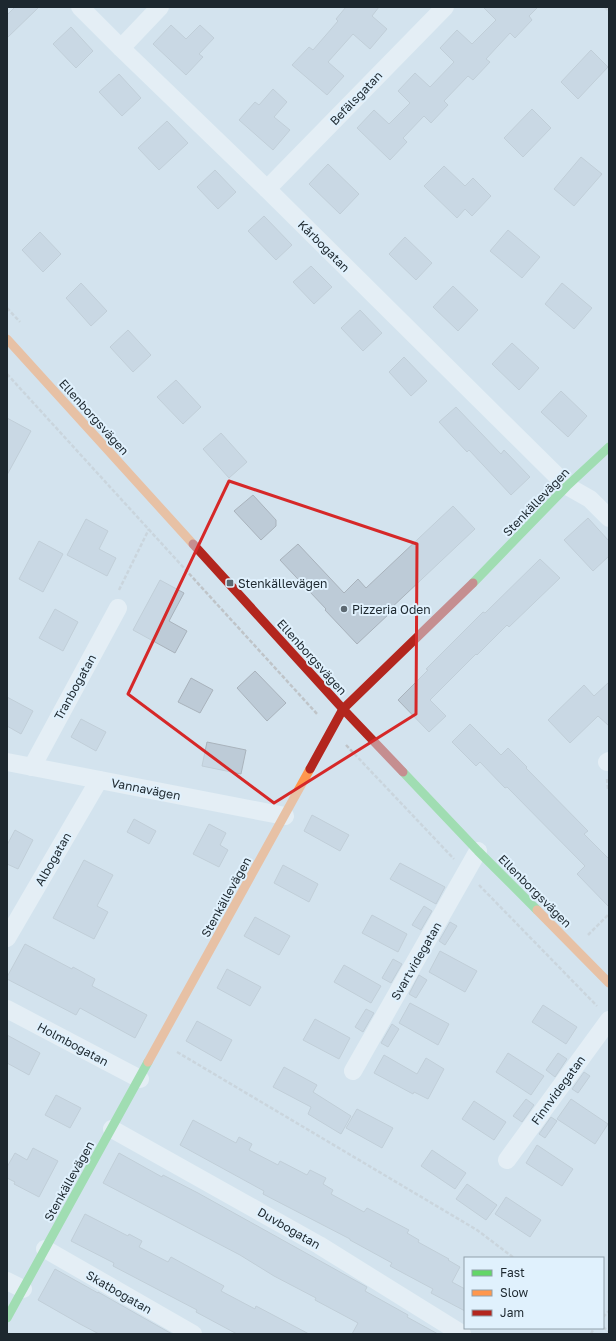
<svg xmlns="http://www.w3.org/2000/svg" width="616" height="1341" font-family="'Golos Text',sans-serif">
	<rect width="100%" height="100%" fill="#d3e3ee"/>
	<!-- building -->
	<g fill="#bdcbd7" stroke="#a9b3bc">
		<polygon points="15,7 39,7 7,38 7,15"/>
		<polygon points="346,7 379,7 372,16 387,29 370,49 353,34 328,62 344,76 327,95 292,65 309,47 313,50 338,21 336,19"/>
		<polygon points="483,7 538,7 529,16 532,20 515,38 510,33 486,59 490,62 473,80 468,76 444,101 448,105 431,123 424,116 403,138 407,142 390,160 357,128 374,110 389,124 410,103 398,91 415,73 430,87 454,62 440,48 457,30 472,44 496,20"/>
		<polygon points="171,25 186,39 200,25 214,38 199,54 203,57 186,75 153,44"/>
		<polygon points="71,27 93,51 76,68 53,44"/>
		<polygon points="591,50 608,67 578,99 561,82"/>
		<polygon points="119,74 141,98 122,116 99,92"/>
		<polygon points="273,89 287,102 274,117 290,130 273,150 239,120 255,102 259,105"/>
		<polygon points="532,109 551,128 523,157 504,138"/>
		<polygon points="167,121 188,143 159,170 138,148"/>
		<polygon points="581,157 602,174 574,206 554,189"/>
		<polygon points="328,164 359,194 340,214 309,184"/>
		<polygon points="444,166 465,186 473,178 491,196 472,216 465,209 457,218 424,186"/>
		<polygon points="215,170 236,192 218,209 197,187"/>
		<polygon points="264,216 292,245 276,260 248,231"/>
		<polygon points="508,230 540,257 522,278 490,251"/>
		<polygon points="40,232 61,254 43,272 22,250"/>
		<polygon points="405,237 432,263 416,280 389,254"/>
		<polygon points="311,266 332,287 314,304 293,282"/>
		<polygon points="81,283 107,311 91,326 66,298"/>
		<polygon points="562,283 592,308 574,329 545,304"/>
		<polygon points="453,286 478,310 458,331 433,307"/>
		<polygon points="360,310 382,333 363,351 341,328"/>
		<polygon points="128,330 151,355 133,372 110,347"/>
		<polygon points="512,343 539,368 519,390 492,364"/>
		<polygon points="404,357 427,381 411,396 389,372"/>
		<polygon points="176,380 201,407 183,424 157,397"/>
		<polygon points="561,391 587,416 568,437 541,412"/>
		<polygon points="456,407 501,454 504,450 530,477 511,495 469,450 467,452 439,422"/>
		<polygon points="7,418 31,431 7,475"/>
		<polygon points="221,433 247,462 229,478 203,449"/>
		<polygon points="253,495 276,520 276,526 261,540 234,511"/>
		<polygon points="453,506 475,529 388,611 390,613 357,644 325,610 326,609 280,560 298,544 344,593 358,579 366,588"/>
		<polygon points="588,518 609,541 609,556 593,571 564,540"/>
		<polygon points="86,519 108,531 99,549 116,558 107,576 67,555"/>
		<polygon points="39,541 63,554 43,592 19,579"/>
		<polygon points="540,559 560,578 509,627 507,625 477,655 476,654 430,700 446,716 429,732 398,700 428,670 426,669 483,612 485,613"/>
		<polygon points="160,580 184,593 169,621 187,631 175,653 133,630"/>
		<polygon points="55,609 78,622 63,651 39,638"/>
		<polygon points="255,671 286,703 267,721 237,688"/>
		<polygon points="191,678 213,690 200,713 178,702"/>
		<polygon points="609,682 609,726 598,716 570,743 548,720 584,685 594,696"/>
		<polygon points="7,697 33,711 21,734 7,726"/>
		<polygon points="81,719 106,732 96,751 71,737"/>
		<polygon points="470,724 501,755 508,748 527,767 526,768 588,831 584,834 609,859 609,907 577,874 585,866 507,787 505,788 480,762 476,766 452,742"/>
		<polygon points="207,742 246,750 241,774 202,766"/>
		<polygon points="312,815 349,835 340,851 304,831"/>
		<polygon points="134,819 156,831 149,844 127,832"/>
		<polygon points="209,824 226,833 220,845 228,850 219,867 193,854"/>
		<polygon points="15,830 33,840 18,869 7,864 7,845"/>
		<polygon points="84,860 113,875 97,906 108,912 94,939 53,918"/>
		<polygon points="400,863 445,887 436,904 390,879"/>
		<polygon points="283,865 318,884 309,902 274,883"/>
		<polygon points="424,906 432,911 421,930 412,925"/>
		<polygon points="372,915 407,934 398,952 362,933"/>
		<polygon points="255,917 290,936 279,955 244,936"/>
		<polygon points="450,922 457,926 445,945 439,941"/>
		<polygon points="25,944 72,969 73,967 95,979 92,986 147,1015 135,1038 80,1008 76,1015 7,979 7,977"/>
		<polygon points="440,951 477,971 465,992 429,972"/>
		<polygon points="393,959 402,964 391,983 382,978"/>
		<polygon points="344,965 381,986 371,1003 334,982"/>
		<polygon points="227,969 261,987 250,1006 217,988"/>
		<polygon points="419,975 427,980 416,998 409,994"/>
		<polygon points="410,1003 449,1024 438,1045 399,1023"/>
		<polygon points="543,1005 577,1027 566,1044 532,1022"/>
		<polygon points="366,1009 374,1013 363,1032 355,1027"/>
		<polygon points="315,1019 350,1038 339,1059 303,1040"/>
		<polygon points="197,1021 232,1040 221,1061 186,1041"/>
		<polygon points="392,1024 399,1029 388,1047 381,1043"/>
		<polygon points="7,1035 40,1053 29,1075 7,1063"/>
		<polygon points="508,1053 544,1076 531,1095 496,1072"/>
		<polygon points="558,1053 567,1059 555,1077 546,1070"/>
		<polygon points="384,1055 417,1074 426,1058 444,1069 428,1099 414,1092 413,1094 374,1073"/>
		<polygon points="284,1067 317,1085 313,1092 351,1116 341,1134 308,1114 311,1107 273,1087"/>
		<polygon points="584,1072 590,1076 578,1093 572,1089"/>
		<polygon points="56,1095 81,1108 70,1128 45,1115"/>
		<polygon points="526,1099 534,1105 522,1122 513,1116"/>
		<polygon points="571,1099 608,1124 595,1144 557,1119"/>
		<polygon points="474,1101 506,1122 494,1140 462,1119"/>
		<polygon points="357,1109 393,1128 382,1148 346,1128"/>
		<polygon points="551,1117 557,1121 545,1138 539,1134"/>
		<polygon points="193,1120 236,1143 239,1137 252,1144 249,1150 278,1165 280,1161 307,1175 310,1170 326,1178 323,1184 333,1190 331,1194 364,1212 367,1208 409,1230 407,1233 419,1240 418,1242 449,1259 448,1260 460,1267 452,1282 465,1289 465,1311 431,1293 433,1289 390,1266 392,1263 350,1240 350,1239 263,1194 264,1191 180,1145"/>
		<polygon points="537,1145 573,1169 562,1186 526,1163"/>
		<polygon points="33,1148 58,1161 39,1197 14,1184 15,1182 7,1178 7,1167 15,1153 27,1160"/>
		<polygon points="432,1150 466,1173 455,1189 421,1166"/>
		<polygon points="119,1153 162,1177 163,1175 198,1193 367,1287 365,1291 408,1315 407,1317 438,1334 352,1334 358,1323 315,1300 316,1298 274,1276 240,1255 103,1183"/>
		<polygon points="467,1184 497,1205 486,1220 456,1199"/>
		<polygon points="506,1197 541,1220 530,1237 495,1214"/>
		<polygon points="85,1214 128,1236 129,1234 142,1241 139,1247 168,1262 171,1257 224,1286 221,1291 255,1309 256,1306 309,1334 237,1334 196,1312 197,1310 113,1266 114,1263 71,1241"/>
		<polygon points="55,1269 98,1293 98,1292 172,1334 99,1334 80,1324 38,1300"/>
	</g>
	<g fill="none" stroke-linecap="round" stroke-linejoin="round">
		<!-- path -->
		<g stroke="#bfc4c8" stroke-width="2.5" stroke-dasharray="4 2" stroke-linecap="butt">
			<polyline points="605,7 609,11"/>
			<polyline points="7,308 20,322"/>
			<polyline points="7,374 318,715"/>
			<polyline points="119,590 149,529"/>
			<polyline points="346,745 454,859"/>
			<polyline points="607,779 608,789 609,790"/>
			<polyline points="479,885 597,1006"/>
			<polyline points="588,935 609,914"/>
			<polyline points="177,1052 477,1230 514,1258"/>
			<polyline points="603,1317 609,1311"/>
			<polyline points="603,1327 609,1332"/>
			<polyline points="591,1334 594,1328"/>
		</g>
		<!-- street -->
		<g stroke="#f8fbfc" stroke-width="18">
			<polyline points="80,7 121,48 267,189 567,486 590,499 609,518"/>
			<polyline points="121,48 160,7"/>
			<polyline points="267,189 445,7"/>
			<polyline points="7,762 285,816"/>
			<polyline points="607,762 609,761"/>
			<polyline points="32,767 118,608"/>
			<polyline points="7,938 99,780"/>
			<polyline points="7,1009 140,1079"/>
			<polyline points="353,1071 478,851"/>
			<polyline points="112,1129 319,1245 462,1334"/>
			<polyline points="507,1160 609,1020"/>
			<polyline points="45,1249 193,1334"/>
			<polyline points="7,1281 23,1289"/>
		</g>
		<!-- fast -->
		<g stroke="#63d668" stroke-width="9">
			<polyline points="473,583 567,486 609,447"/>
			<polyline points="403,772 478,851 537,910"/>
			<polyline points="7,1318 148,1062"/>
		</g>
		<!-- slow -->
		<g stroke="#ff974d" stroke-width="9">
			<polyline points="7,339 193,544"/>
			<polyline points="537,910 609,983"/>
			<polyline points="148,1062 310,769"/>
		</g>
		<!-- jam -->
		<g stroke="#b3261e" stroke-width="9">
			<polyline points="193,544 343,709 403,772"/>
			<polyline points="310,769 343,709 473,583"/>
		</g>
	</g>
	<!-- marked area -->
	<path d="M0 0H616V1341H0ZM229,481L417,544L416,714L274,803L128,694Z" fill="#d3e3ee" fill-opacity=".55" fill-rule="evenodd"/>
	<path fill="none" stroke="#d62828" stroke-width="3" stroke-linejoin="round" d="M229,481L417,544L416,714L274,803L128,694Z"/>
	<!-- markers -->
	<g fill="#5d6972" stroke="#e0f1fd" stroke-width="1.5">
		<rect x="226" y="579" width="8" height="8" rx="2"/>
		<circle cx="344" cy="609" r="4"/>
	</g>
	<g text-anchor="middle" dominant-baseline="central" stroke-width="4" stroke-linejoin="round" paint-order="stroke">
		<!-- street labels -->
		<g font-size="12" fill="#1d282f" stroke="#e0f1fd">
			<text transform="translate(356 98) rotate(-46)">Befälsgatan</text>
			<text transform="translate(324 246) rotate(45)">Kårbogatan</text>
			<text transform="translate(94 417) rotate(48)">Ellenborgsvägen</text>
			<text transform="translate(536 502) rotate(-46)">Stenkällevägen</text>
			<text transform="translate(312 657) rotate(48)">Ellenborgsvägen</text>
			<text transform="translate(75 687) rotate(-61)">Tranbogatan</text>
			<text transform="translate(146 789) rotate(11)">Vannavägen</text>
			<text transform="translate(53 859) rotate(-60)">Albogatan</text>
			<text transform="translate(535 891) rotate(45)">Ellenborgsvägen</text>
			<text transform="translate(226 897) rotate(-61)">Stenkällevägen</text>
			<text transform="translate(416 961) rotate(-60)">Svartvidegatan</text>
			<text transform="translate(73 1044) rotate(28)">Holmbogatan</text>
			<text transform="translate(558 1090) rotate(-54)">Finnvidegatan</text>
			<text transform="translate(69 1181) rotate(-61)">Stenkällevägen</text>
			<text transform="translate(289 1228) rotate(30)">Duvbogatan</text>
			<text transform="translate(119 1292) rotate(30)">Skatbogatan</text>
		</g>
		<!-- poi labels -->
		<g font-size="12" fill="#1d282f" stroke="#e0f1fd" text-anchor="start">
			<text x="238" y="583">Stenkällevägen</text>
			<text x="352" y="609">Pizzeria Oden</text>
		</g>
	</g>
	<!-- border -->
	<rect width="616" height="1341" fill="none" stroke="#1d282f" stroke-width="16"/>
	<!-- legend -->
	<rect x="464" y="1257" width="140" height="72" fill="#e0f1fd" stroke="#92a1ab"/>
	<rect x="472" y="1270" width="20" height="6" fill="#63d668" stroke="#92a1ab"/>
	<text x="500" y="1277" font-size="12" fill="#1d282f">Fast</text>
	<rect x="472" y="1290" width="20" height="6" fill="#ff974d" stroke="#92a1ab"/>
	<text x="500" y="1297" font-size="12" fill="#1d282f">Slow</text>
	<rect x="472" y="1310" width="20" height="6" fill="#b3261e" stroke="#92a1ab"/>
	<text x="500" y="1317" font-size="12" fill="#1d282f">Jam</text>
</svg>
